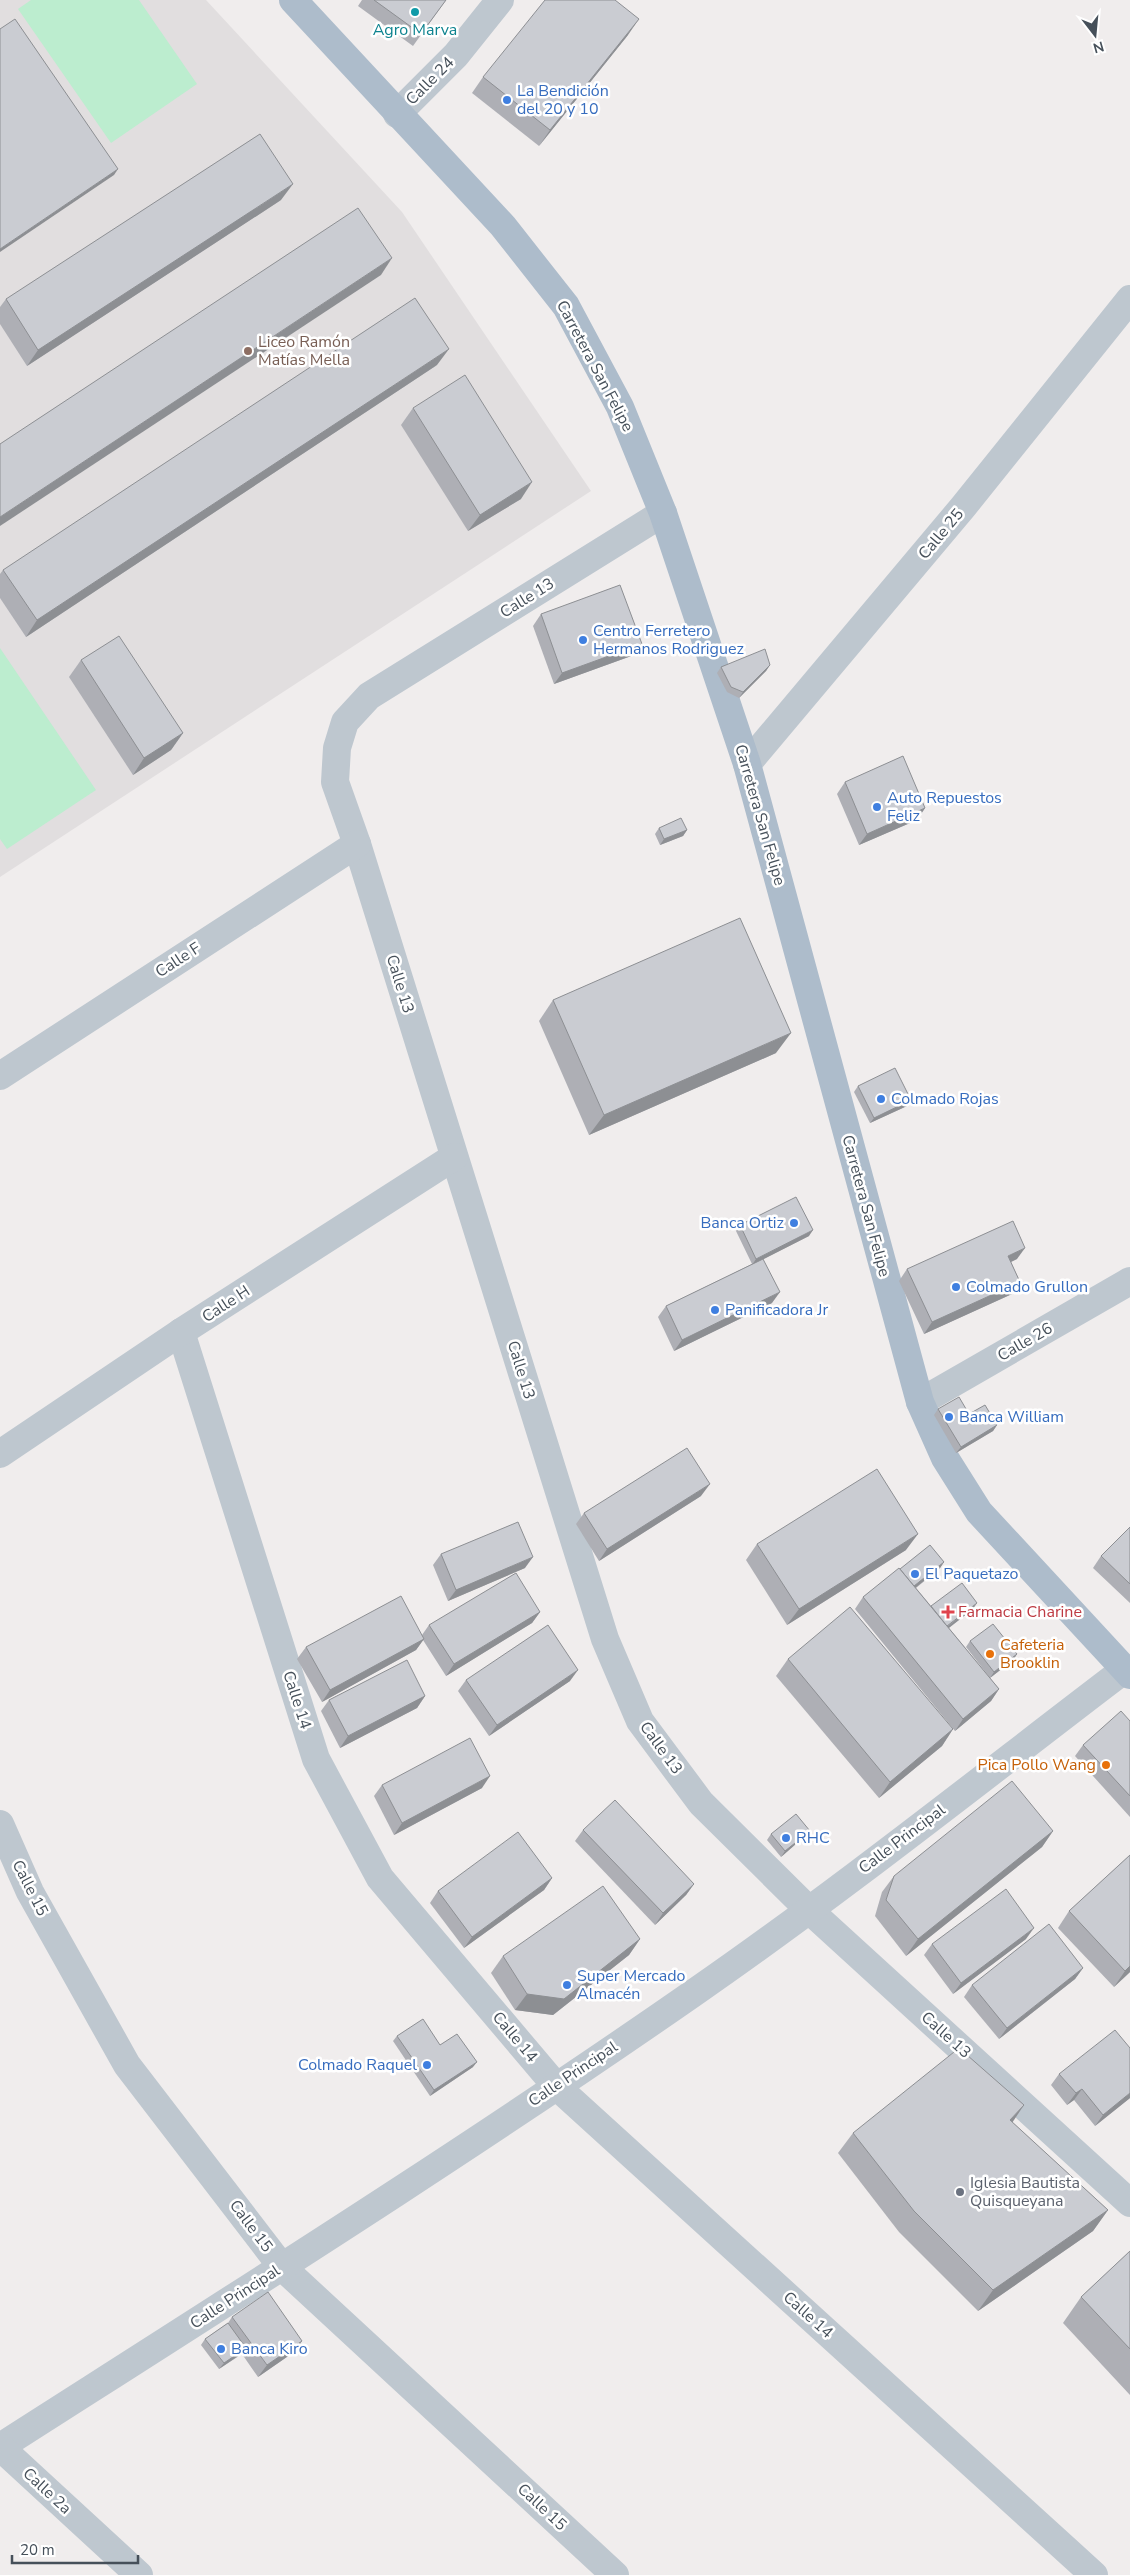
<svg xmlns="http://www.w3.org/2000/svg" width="1130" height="2575" font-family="'Nunito Sans',sans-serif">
	<rect width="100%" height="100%" fill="#f0eded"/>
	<!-- education -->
	<polygon fill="#e1dedf" points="0,0 206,0 402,212 591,491 0,877"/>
	<!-- green -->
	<g fill="#bcedcf">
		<polygon points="31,0 139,0 197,84 111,143 18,9"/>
		<polygon points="0,648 96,790 7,849 0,839"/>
	</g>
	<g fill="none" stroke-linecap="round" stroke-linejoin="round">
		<!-- minor -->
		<g stroke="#bec7cf" stroke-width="28">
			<polyline points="397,114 456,55 500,0"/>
			<polyline points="663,513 369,696 345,722 337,748 335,782 357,844 605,1639 640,1721 701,1803 809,1910 1130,2203"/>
			<polyline points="747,764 963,507 1130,299"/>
			<polyline points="0,1076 357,844"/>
			<polyline points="181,1332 316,1759 380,1878 556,2086 1094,2575"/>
			<polyline points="920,1402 1130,1281"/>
			<polyline points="0,1454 181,1332 454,1157"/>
			<polyline points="0,1824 30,1892 127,2065 282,2267 615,2575"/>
			<path d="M0,2447C233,2298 468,2150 695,1992C842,1890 982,1778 1124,1670"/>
			<polyline points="0,2447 139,2575"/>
		</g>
		<!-- primary -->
		<polyline stroke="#adbccb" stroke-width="28" points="293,0 503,226 566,306 620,407 663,513 747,764 920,1402 945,1458 979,1512 1130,1675"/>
	</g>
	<!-- wall -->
	<g fill="#aeafb5">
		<polygon points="362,0 446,0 413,46 358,6"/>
		<polygon points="628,35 539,146 472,93 483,77"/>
		<polygon points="281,200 27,366 0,324 0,307 6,299"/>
		<polygon points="437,365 26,637 0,598 0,574 3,570"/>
		<polygon points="413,408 521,499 468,531 401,425"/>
		<polygon points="541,614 642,644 634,655 554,684 533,626"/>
		<polygon points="81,660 183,733 171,750 133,775 69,677"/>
		<polygon points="770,665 766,671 739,698 727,692 717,673 721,667"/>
		<polygon points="845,782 925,808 917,820 859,845 837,794"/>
		<polygon points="659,828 687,830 683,836 660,845 655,834"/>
		<polygon points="553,1000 776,1053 589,1135 539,1021"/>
		<polygon points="858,1086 907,1106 870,1123 854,1092"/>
		<polygon points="740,1225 809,1236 763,1259 772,1303 674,1351 658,1317 666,1306 752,1264 736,1231"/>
		<polygon points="1017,1259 1011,1262 1020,1282 1012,1294 924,1334 899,1281 907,1269"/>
		<polygon points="938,1409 969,1414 997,1425 993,1431 956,1453 934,1415"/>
		<polygon points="701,1496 599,1561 576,1524 584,1513"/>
		<polygon points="1130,1527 1130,1603 1093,1568 1101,1556"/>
		<polygon points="757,1544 906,1550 787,1625 746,1560"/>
		<polygon points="441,1554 525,1568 448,1601 433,1565"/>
		<polygon points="944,1562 940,1568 916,1588 931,1606 973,1609 949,1628 999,1689 991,1701 955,1731 855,1609 863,1597 900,1569"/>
		<polygon points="540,1612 532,1623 446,1676 423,1640 416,1650 322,1702 297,1659 306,1647 422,1635 429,1625"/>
		<polygon points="970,1641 1017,1654 1013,1660 990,1678 966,1647"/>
		<polygon points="788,1659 953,1729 942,1746 879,1798 776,1676"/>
		<polygon points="466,1680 570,1681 489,1736 458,1691"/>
		<polygon points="425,1696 417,1708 340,1748 321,1711 329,1700"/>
		<polygon points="1130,1721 1130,1817 1075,1756 1083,1745"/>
		<polygon points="382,1785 482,1788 394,1835 374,1796"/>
		<polygon points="583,1830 694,1884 686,1895 655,1925 575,1841"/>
		<polygon points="1053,1831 1042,1847 906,1956 875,1916 882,1892 894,1876"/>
		<polygon points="771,1834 805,1836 781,1857 767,1840"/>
		<polygon points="1130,1855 1130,1972 1114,1987 1058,1928 1069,1911"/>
		<polygon points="552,1878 544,1890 464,1948 430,1903 438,1891"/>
		<polygon points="640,1939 629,1955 553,2015 515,2010 491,1973 503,1956"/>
		<polygon points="1026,1939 953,1994 924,1955 932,1944"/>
		<polygon points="1083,1968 1075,1979 999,2039 964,1997 972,1985"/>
		<polygon points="397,2036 440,2045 473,2067 430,2096 393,2041"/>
		<polygon points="1059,2074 1130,2098 1095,2126 1074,2100 1067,2105 1051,2085"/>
		<polygon points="1012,2122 1108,2210 1093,2231 978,2311 899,2232 838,2153 853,2133"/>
		<polygon points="1130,2251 1130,2395 1063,2323 1081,2297"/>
		<polygon points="232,2317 302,2341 294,2352 258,2377 242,2354 219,2369 201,2345 205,2339 228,2323"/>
	</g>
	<!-- shaded-wall -->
	<g fill="#8d8f93">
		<polygon points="639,19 628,35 539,146 550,130"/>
		<polygon points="118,169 114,175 0,252 0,249"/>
		<polygon points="293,184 281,200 27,366 38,350"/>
		<polygon points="392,258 381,275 0,526 0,517"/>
		<polygon points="449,349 437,365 26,637 37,620"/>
		<polygon points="532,482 521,499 468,531 480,515"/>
		<polygon points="642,644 634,655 554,684 562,673"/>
		<polygon points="770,665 766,671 739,698 743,692"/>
		<polygon points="183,733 171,750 133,775 144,758"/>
		<polygon points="925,808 917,820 859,845 867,834"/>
		<polygon points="687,830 683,836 660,845 664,839"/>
		<polygon points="791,1033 776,1053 589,1135 604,1115"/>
		<polygon points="911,1100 907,1106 870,1123 874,1118"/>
		<polygon points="813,1230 809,1236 752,1265 756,1259"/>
		<polygon points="1025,1248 1017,1259 1000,1267 1008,1256"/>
		<polygon points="1020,1282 1012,1294 924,1334 932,1322"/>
		<polygon points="780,1292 772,1303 674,1351 682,1340"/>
		<polygon points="997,1425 993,1431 956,1453 961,1447"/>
		<polygon points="710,1484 701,1496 599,1561 607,1549"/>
		<polygon points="918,1534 906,1550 787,1625 799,1609"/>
		<polygon points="533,1557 525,1568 448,1601 456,1590"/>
		<polygon points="944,1562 940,1568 905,1596 909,1590"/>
		<polygon points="977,1603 973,1609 937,1637 942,1631"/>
		<polygon points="540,1612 532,1623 446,1676 454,1664"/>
		<polygon points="424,1639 416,1650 322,1702 330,1690"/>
		<polygon points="1017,1654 1013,1660 990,1678 994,1672"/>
		<polygon points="578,1670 570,1681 489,1736 497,1725"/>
		<polygon points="999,1689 991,1701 955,1731 963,1719"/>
		<polygon points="425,1696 417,1708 340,1748 348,1736"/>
		<polygon points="953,1729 942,1746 879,1798 890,1782"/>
		<polygon points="490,1776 482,1788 394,1835 402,1823"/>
		<polygon points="810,1831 805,1836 781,1857 785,1851"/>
		<polygon points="1053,1831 1042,1847 906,1956 918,1939"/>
		<polygon points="552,1878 544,1890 464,1948 472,1937"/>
		<polygon points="694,1884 686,1895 655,1925 663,1913"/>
		<polygon points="1034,1928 1026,1939 953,1994 961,1983"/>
		<polygon points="640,1939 629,1955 553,2015 515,2010 527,1994"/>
		<polygon points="1130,1966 1130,1972 1114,1987 1125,1971"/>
		<polygon points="1083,1968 1075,1979 999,2039 1007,2028"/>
		<polygon points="477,2062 473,2067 430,2096 434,2090"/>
		<polygon points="1082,2089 1074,2100 1067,2105 1076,2093"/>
		<polygon points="1130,2093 1130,2098 1095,2126 1103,2115"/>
		<polygon points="1024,2105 1010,2126 1010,2120"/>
		<polygon points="1108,2210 1093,2231 978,2311 993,2290"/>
		<polygon points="302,2341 294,2352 258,2377 267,2365"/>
		<polygon points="246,2348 241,2354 219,2369 224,2363"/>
	</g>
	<!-- building -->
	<g fill="#caccd2" stroke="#8d8f93">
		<polygon points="374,0 446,0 421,34"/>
		<polygon points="545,0 615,0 639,19 550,130 483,77"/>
		<polygon points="15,19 118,169 0,249 0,29"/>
		<polygon points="260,134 293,184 38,350 6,299"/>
		<polygon points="358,208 392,258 0,517 0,444"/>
		<polygon points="415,298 449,349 37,620 3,570"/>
		<polygon points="465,375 532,482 480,515 413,408"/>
		<polygon points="620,585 642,644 562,673 541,614"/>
		<polygon points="119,636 183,733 144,758 81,660"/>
		<polygon points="765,649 770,665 743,692 731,687 721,667"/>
		<polygon points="903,756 925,808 867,834 845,782"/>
		<polygon points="681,818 687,830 664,839 659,828"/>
		<polygon points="740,918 791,1033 604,1115 553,1000"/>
		<polygon points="895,1068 911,1100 874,1118 858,1086"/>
		<polygon points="796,1197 813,1230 756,1259 740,1225"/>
		<polygon points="1013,1221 1025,1248 1008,1256 1020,1282 932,1322 907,1269"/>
		<polygon points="763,1259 780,1292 682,1340 666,1306"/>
		<polygon points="959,1397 969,1414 985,1405 997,1425 961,1447 938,1409"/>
		<polygon points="687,1448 710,1484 607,1549 584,1513"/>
		<polygon points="877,1469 918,1534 799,1609 757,1544"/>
		<polygon points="518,1522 533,1557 456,1590 441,1554"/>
		<polygon points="1130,1527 1130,1584 1101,1556"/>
		<polygon points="930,1545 944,1562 914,1586 900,1569"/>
		<polygon points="899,1568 999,1689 963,1719 863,1597"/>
		<polygon points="516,1573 540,1612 454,1664 429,1625"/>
		<polygon points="962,1583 977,1603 947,1626 931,1606"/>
		<polygon points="401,1596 424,1639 330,1690 306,1647"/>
		<polygon points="850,1607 953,1729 890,1782 788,1659"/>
		<polygon points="993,1624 1017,1654 994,1672 970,1641"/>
		<polygon points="548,1625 578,1670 497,1725 466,1680"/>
		<polygon points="407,1660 425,1696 348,1736 329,1700"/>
		<polygon points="1121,1711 1130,1721 1130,1796 1083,1745"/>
		<polygon points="470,1738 490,1776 402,1823 382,1785"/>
		<polygon points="1012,1781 1053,1831 918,1939 886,1900 894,1876"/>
		<polygon points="615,1800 694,1884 663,1913 583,1830"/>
		<polygon points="796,1814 810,1831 785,1851 771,1834"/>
		<polygon points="518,1832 552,1878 472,1937 438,1891"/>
		<polygon points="1130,1855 1130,1966 1125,1971 1069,1911"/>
		<polygon points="603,1886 640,1939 564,1999 527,1994 503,1956"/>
		<polygon points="1006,1889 1034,1928 961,1983 932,1944"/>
		<polygon points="1049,1924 1083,1968 1007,2028 972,1985"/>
		<polygon points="423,2019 440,2045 457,2034 477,2062 434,2090 397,2036"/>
		<polygon points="1115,2030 1130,2048 1130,2093 1103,2115 1082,2089 1076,2093 1059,2074"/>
		<polygon points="959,2048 1024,2105 1010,2120 1108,2210 993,2290 914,2211 853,2133"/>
		<polygon points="1130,2251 1130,2349 1081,2297"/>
		<polygon points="268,2292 302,2341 267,2365 232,2317"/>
		<polygon points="228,2323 246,2348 224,2363 205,2339"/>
	</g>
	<!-- markers -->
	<circle fill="#0f9aa8" stroke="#fff" stroke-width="2" cx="415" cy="12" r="5"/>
	<g fill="#3f7fe0" stroke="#fff" stroke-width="2">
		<circle cx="507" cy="100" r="5"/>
		<circle cx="583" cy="640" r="5"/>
		<circle cx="877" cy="807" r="5"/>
		<circle cx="881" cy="1099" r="5"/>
		<circle cx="794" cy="1223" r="5"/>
		<circle cx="956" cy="1287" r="5"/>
		<circle cx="715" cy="1310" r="5"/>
		<circle cx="949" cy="1417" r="5"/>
		<circle cx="915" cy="1574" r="5"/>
		<circle cx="786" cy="1838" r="5"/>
		<circle cx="567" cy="1985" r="5"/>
		<circle cx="427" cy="2065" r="5"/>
		<circle cx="221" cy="2349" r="5"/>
	</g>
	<circle fill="#8d6e63" stroke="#fff" stroke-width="2" cx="248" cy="351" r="5"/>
	<path fill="#e0444e" stroke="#fff" stroke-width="2" d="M945.5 1604.5h5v5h5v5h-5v5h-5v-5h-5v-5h5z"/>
	<g fill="#e8710a" stroke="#fff" stroke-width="2">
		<circle cx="990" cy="1654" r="5"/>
		<circle cx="1106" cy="1765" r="5"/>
	</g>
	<circle fill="#6b7280" stroke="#fff" stroke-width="2" cx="960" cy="2192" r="5"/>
	<g text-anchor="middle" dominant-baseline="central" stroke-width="5" stroke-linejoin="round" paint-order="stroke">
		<!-- culture labels -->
		<g font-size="16" fill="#0d838f" stroke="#fff">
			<text x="415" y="30">Agro Marva</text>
		</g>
		<!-- street labels -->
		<g font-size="16" fill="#46505a" stroke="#fff">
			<text transform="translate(430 81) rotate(-45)">Calle 24</text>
			<text transform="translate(595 366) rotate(62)">Carretera San Felipe</text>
			<text transform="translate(941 534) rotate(-50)">Calle 25</text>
			<text transform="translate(527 598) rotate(-32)">Calle 13</text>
			<text transform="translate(760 815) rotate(74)">Carretera San Felipe</text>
			<text transform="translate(178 960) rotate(-33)">Calle F</text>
			<text transform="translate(400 984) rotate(73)">Calle 13</text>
			<text transform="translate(866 1206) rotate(75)">Carretera San Felipe</text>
			<text transform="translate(226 1304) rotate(-33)">Calle H</text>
			<text transform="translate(1025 1342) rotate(-30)">Calle 26</text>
			<text transform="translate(521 1370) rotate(73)">Calle 13</text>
			<text transform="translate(297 1700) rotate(72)">Calle 14</text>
			<text transform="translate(661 1748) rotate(54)">Calle 13</text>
			<text transform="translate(902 1839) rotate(-37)">Calle Principal</text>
			<text transform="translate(30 1888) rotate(63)">Calle 15</text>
			<text transform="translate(946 2035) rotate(42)">Calle 13</text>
			<text transform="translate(515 2037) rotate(50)">Calle 14</text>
			<text transform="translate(573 2074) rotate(-34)">Calle Principal</text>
			<text transform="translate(251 2226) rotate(53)">Calle 15</text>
			<text transform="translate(235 2297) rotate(-33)">Calle Principal</text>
			<text transform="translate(808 2315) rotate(42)">Calle 14</text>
			<text transform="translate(47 2491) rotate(43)">Calle 2a</text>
			<text transform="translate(542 2507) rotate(43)">Calle 15</text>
		</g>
		<!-- shop labels -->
		<g font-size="16" fill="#366cbe" stroke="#fff" text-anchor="start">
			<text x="517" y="91">La Bendición<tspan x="517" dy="18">del 20 y 10</tspan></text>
			<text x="593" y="631">Centro Ferretero<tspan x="593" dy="18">Hermanos Rodriguez</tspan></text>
			<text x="887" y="798">Auto Repuestos<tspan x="887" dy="18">Feliz</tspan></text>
			<text x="891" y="1099">Colmado Rojas</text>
			<text x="784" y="1223" text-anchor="end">Banca Ortiz</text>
			<text x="966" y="1287">Colmado Grullon</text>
			<text x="725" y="1310">Panificadora Jr</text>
			<text x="959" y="1417">Banca William</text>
			<text x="925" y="1574">El Paquetazo</text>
			<text x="796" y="1838">RHC</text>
			<text x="577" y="1976">Super Mercado<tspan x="577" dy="18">Almacén</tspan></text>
			<text x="417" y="2065" text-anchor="end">Colmado Raquel</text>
			<text x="231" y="2349">Banca Kiro</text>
		</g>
		<!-- education labels -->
		<g font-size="16" fill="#785e54" stroke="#fff" text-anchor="start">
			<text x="258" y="342">Liceo Ramón<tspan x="258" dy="18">Matías Mella</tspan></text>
		</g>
		<!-- health labels -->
		<g font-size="16" fill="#be3a42" stroke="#fff" text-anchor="start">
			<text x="958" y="1612">Farmacia Charine</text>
		</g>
		<!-- food labels -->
		<g font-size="16" fill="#c56008" stroke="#fff" text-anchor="start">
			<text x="1000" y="1645">Cafeteria<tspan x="1000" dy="18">Brooklin</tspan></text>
			<text x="1096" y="1765" text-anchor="end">Pica Pollo Wang</text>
		</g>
		<!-- worship labels -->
		<g font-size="16" fill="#5b616d" stroke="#fff" text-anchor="start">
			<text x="970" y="2183">Iglesia Bautista<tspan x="970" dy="18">Quisqueyana</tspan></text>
		</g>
	</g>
	<!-- north arrow -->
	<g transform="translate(1095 35) rotate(164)" stroke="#ffffff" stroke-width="4" paint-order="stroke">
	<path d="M0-4L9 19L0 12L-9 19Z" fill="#46505a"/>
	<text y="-8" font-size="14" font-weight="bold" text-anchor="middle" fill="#46505a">N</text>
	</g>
	<!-- scale -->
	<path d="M12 2555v8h126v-8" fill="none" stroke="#46505a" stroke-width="2.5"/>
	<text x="20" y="2555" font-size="15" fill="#46505a" stroke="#ffffff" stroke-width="4" paint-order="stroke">20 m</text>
</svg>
